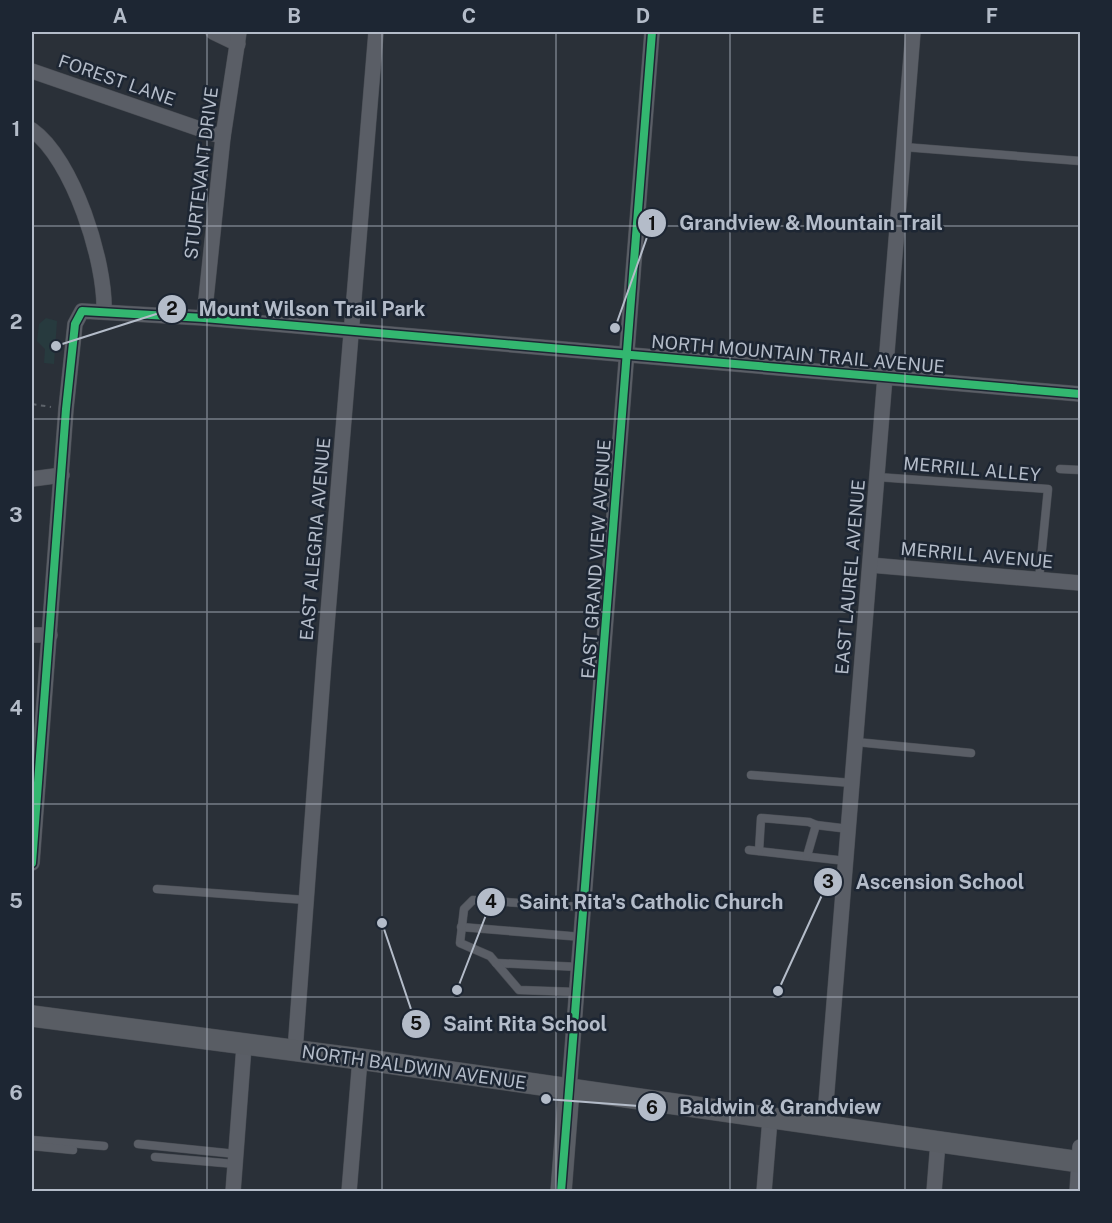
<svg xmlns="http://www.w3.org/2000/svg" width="1112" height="1223" font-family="'Public Sans',sans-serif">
	<rect width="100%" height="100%" fill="#2a3038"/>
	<!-- green -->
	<polygon fill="#273a3e" points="46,318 57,321 54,364 44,363 45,349 37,341 39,324"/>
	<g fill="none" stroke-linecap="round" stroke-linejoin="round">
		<!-- lane casing -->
		<g stroke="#484c53" stroke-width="9">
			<g id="lane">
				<polyline points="904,147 1080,161"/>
				<polyline points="1060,469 1080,470"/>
				<polyline points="877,477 1048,489 1039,579"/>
				<polyline points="856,742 971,753"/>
				<polyline points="751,775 852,783"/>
				<polyline points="749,850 846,861"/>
				<polyline points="759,851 761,818 809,822 816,825"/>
				<polyline points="807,856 816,825 849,829"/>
				<polyline points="157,889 306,900"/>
				<polyline points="461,927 582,937"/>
				<polyline points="496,963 579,967"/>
				<polyline points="577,992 519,990 490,956 460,943 464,909 473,900 584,907"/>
				<polyline points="32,1140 104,1146"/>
				<polyline points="138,1144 236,1154"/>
				<polyline points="32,1146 73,1150"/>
				<polyline points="155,1157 235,1164"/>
			</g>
		</g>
		<!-- street casing -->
		<g stroke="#484c53" stroke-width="16">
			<g id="street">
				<polyline points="213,32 238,44"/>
				<polyline points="32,71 223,137"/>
				<path d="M32,130C73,159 106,262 104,312"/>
				<polyline points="204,318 223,137 239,32"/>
				<polyline points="32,479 62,475"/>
				<polyline points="870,565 1080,583"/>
				<polyline points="32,635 50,635"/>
				<polyline points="32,863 66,409 75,324 82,311 204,318 1080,394"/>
				<polyline points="295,1051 324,661 376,32"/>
				<polyline points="569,1089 652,32"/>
				<polyline points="824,1127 913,32"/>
				<polyline points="233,1192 244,1046"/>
				<polyline points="349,1192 360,1059"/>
				<polyline points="764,1192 770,1119"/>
				<polyline points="934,1192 938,1142"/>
				<polyline points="1077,1192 1080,1147"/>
			</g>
		</g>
		<!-- secondary casing -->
		<g stroke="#484c53" stroke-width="22">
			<g id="secondary">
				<polyline points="32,1016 360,1059 1080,1162"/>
				<polyline points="561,1192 569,1089"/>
			</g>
		</g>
		<!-- path -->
		<polyline stroke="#5d636a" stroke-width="2" stroke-dasharray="4.5 4.5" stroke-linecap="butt" points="32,404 51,407"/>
		<!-- lane -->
		<use href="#lane" stroke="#5a5e66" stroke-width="8"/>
		<!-- street -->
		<use href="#street" stroke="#5a5e66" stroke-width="15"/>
		<!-- secondary -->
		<use href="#secondary" stroke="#595d64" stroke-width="21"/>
		<!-- cycleway casing -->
		<g stroke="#1d2633" stroke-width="11">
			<g id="cycleway">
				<polyline points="32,863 66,409 75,324 82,311 204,318 1080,394"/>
				<polyline points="561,1192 652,32"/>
			</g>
		</g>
		<!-- cycleway -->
		<use href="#cycleway" stroke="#33b770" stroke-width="8"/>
	</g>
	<!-- grid -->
	<path fill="none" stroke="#b4bcc9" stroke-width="1.5" stroke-opacity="0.55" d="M207,32V1192M382,32V1192M556,32V1192M730,32V1192M905,32V1192M32,226H1080M32,419H1080M32,612H1080M32,804H1080M32,997H1080"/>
	<g text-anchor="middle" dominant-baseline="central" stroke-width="5" stroke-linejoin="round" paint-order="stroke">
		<!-- street labels -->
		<g font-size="18" fill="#b4bcc9" stroke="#1d2633">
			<text transform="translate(117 80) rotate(19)">FOREST LANE</text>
			<text transform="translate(201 173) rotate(-83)">STURTEVANT DRIVE</text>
			<text transform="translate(798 354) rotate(5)">NORTH MOUNTAIN TRAIL AVENUE</text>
			<text transform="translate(972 469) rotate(5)">MERRILL ALLEY</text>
			<text transform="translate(315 539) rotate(-85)">EAST ALEGRIA AVENUE</text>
			<text transform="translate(977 555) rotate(5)">MERRILL AVENUE</text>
			<text transform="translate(596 559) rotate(-86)">EAST GRAND VIEW AVENUE</text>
			<text transform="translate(850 577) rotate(-85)">EAST LAUREL AVENUE</text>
			<text transform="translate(414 1067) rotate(8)">NORTH BALDWIN AVENUE</text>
		</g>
	</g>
	<!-- callouts -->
	<path fill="none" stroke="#b4bcc9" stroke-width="2" d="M615 328L652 223M56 346L172 309M778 991L828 882M457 990L491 902M382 923L416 1024M546 1099L652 1107"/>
	<g fill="#b4bcc9" stroke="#1d2633" stroke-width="2">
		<circle cx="615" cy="328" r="6"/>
		<circle cx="56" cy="346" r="6"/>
		<circle cx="778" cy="991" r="6"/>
		<circle cx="457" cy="990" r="6"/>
		<circle cx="382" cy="923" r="6"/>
		<circle cx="546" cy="1099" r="6"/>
		<circle cx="652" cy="223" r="15"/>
		<circle cx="172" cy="309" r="15"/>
		<circle cx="828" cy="882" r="15"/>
		<circle cx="491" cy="902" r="15"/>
		<circle cx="416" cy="1024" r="15"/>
		<circle cx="652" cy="1107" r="15"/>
	</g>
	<g font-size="18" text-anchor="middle" font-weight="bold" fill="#111">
		<text x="652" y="230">1</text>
		<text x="172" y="315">2</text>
		<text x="828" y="888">3</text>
		<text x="491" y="908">4</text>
		<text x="416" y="1030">5</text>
		<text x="652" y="1114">6</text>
	</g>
	<g font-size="20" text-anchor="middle" font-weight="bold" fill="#b4bcc9" stroke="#1d2633" stroke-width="5" stroke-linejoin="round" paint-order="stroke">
		<text x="811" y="230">Grandview &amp; Mountain Trail</text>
		<text x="312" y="316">Mount Wilson Trail Park</text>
		<text x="940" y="889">Ascension School</text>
		<text x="651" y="909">Saint Rita's Catholic Church</text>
		<text x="525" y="1031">Saint Rita School</text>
		<text x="780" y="1114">Baldwin &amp; Grandview</text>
	</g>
	<!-- border -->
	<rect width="1112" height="1223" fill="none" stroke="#1d2633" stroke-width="66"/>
	<rect x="33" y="33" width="1046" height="1157" fill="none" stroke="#b4bcc9" stroke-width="2"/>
	<g font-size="20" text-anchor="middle" font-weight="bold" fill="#b4bcc9">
		<text x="120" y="23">A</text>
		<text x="294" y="23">B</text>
		<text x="469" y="23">C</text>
		<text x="643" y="23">D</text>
		<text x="818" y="23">E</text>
		<text x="992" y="23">F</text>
		<text x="16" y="136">1</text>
		<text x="16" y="329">2</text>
		<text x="16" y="522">3</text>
		<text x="16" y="715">4</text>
		<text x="16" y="908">5</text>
		<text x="16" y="1100">6</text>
	</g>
</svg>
